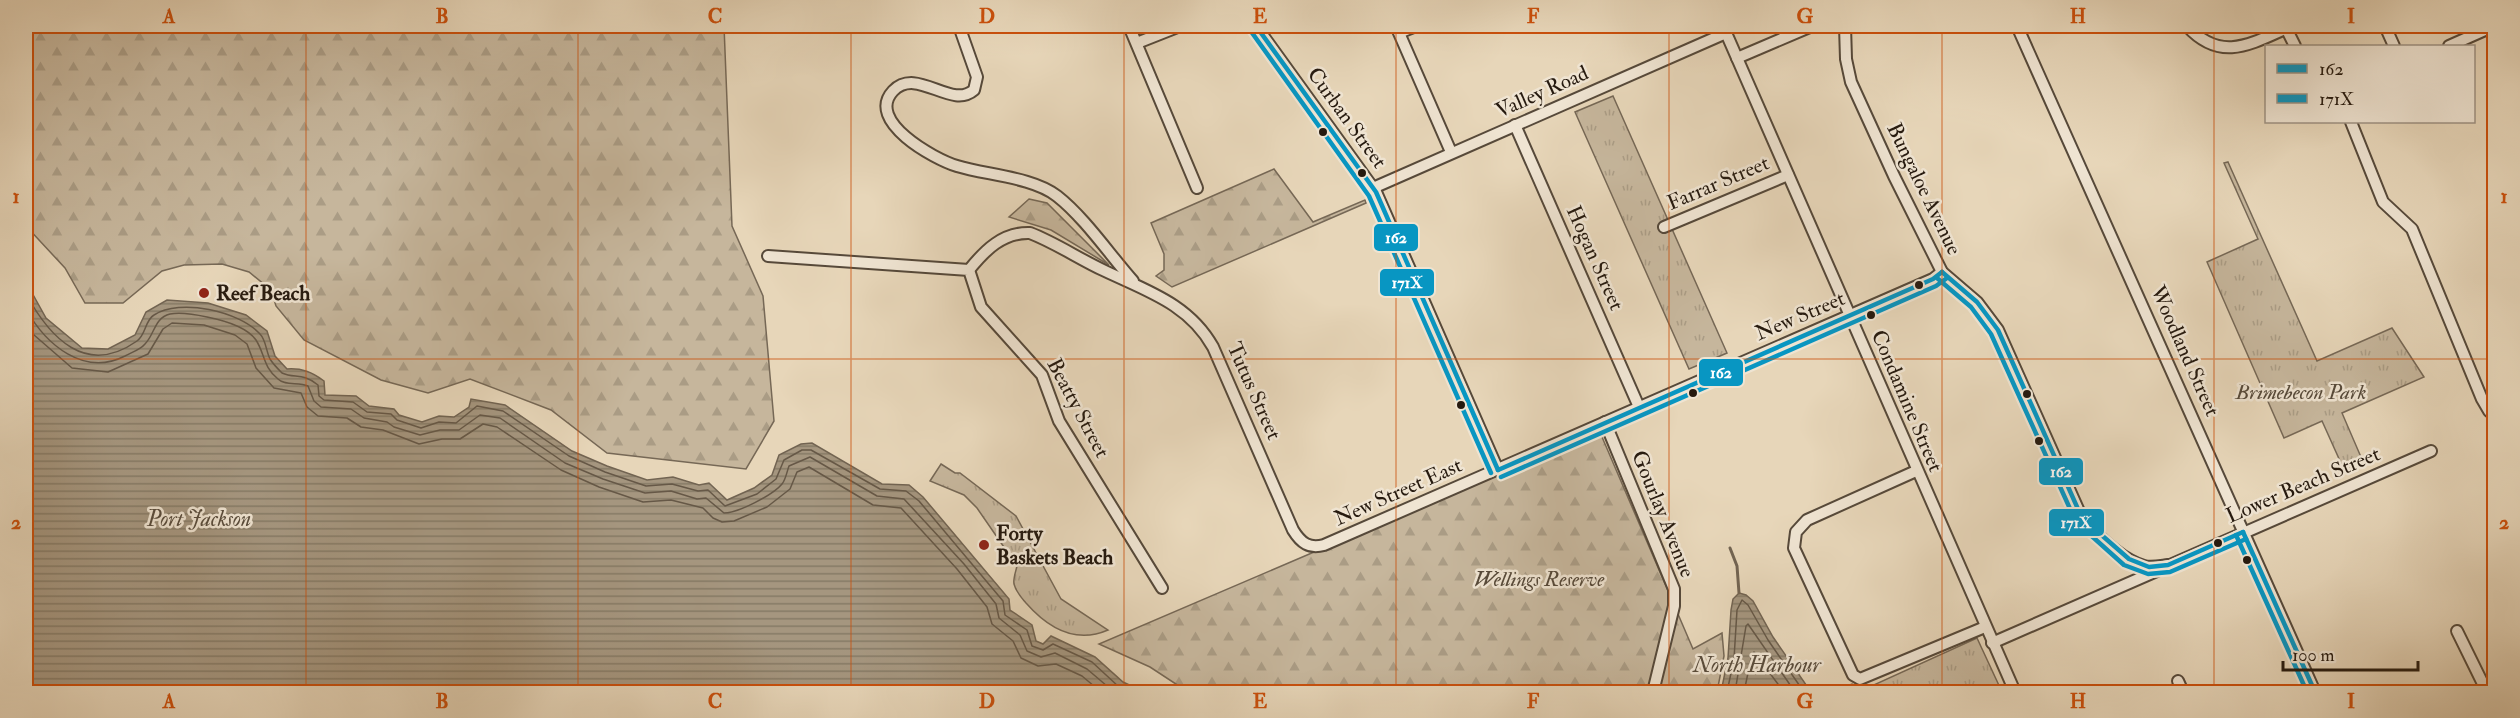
<svg xmlns="http://www.w3.org/2000/svg" width="2520" height="718" font-family="'IM FELL Double Pica',serif">
	<defs>
		<pattern id="forest-firs" width="22" height="20" patternUnits="userSpaceOnUse" patternTransform="scale(1.5)"><rect width="22" height="20" fill="#c6b69c"/><path d="M5 1l3.5 6h-7zM16 11l3.5 6h-7z" fill="#aa9c85"/></pattern>
		<pattern id="park-tufts" width="24" height="20" patternUnits="userSpaceOnUse" patternTransform="scale(1.5)"><rect width="24" height="20" fill="#c6b69c"/><path d="M3 7l-1-3M5 7V3M7 7l1-3M15 17l-1-3M17 17v-4M19 17l1-3" fill="none" stroke="#aa9c85"/></pattern>
		<pattern id="water-rules" width="6" height="5" patternUnits="userSpaceOnUse" patternTransform="scale(1.5)"><rect width="6" height="5" fill="#a5967f"/><path d="M0 2.5h6" fill="none" stroke="#867a66"/></pattern>
	</defs>
	<rect width="100%" height="100%" fill="#e7d6b9"/>
	<filter id="stains"><feTurbulence type="fractalNoise" baseFrequency=".00333" numOctaves="4"/><feColorMatrix values="0 0 0 0 .2 0 0 0 0 .09 0 0 0 0 .02 0 0 0 .5 -.17"/></filter>
	<radialGradient id="worn" r=".72"><stop offset=".6" stop-color="#630" stop-opacity="0"/><stop offset="1" stop-color="#630" stop-opacity=".3"/></radialGradient>
	<!-- forest -->
	<g fill="url(#forest-firs)" stroke="#766856" stroke-width="1.5">
		<polygon points="26,26 724,26 732,226 763,296 774,421 746,469 607,453 551,410 470,379 428,393 381,380 304,340 276,306 271,290 249,272 222,264 184,265 162,271 123,303 85,303 65,268 26,226"/>
		<polygon points="1274,169 1313,222 1365,200 1366,203 1172,287 1156,276 1164,270 1164,254 1151,223"/>
		<polygon points="1029,199 1047,203 1109,265 1051,230 1009,217"/>
		<polygon points="1599,430 1693,649 1722,633 1724,656 1717,692 1188,692 1150,667 1099,644"/>
	</g>
	<!-- park -->
	<g fill="url(#park-tufts)" stroke="#766856" stroke-width="1.5">
		<polygon points="1613,96 1727,353 1689,369 1575,112"/>
		<polygon points="2228,162 2317,361 2392,328 2424,377 2342,413 2364,464 2345,472 2322,421 2284,438 2207,262 2258,239 2224,163"/>
		<path d="M941,464L955,473H960L1016,516L1061,599L1108,630C1076,644 1048,628 1026,603C1021,597 1016,592 1014,584C1013,578 1016,571 1017,566L977,508L964,495L930,481Z"/>
		<polygon points="1977,638 2002,692 1832,692 1852,684 1863,690"/>
	</g>
	<!-- water -->
	<g fill="url(#water-rules)" stroke="#726452" stroke-width="1.5">
		<path d="M26,282L46,318L82,348L108,349L135,335L146,312L167,300L208,303L246,315L267,331L275,356L287,369C302,368 312,372 324,381L325,395L356,396L369,406L394,409L399,415L422,422L439,416L454,417L469,407L471,399L505,405L572,451L607,466L647,480L673,477L699,485L709,483L727,500L754,488L772,475L779,455L801,444L812,443L882,484L909,485L923,497L1009,599L1010,610L1032,625L1036,641L1043,644L1051,636L1095,657L1123,682L1144,692H26Z"/>
		<polygon points="1739,593 1746,595 1753,601 1773,637 1811,692 1721,692 1728,658 1731,610 1733,599"/>
	</g>
	<g fill="none" stroke-linecap="round" stroke-linejoin="round">
		<!-- shore -->
		<g stroke="#665847" stroke-width="1.5">
			<path d="M26,294C50,338 86,377 137,341C146,335 145,320 154,315C180,298 239,311 260,334C266,340 266,351 270,359C273,364 278,369 282,373C295,379 302,372 318,385L319,396L324,400L353,402L367,412L391,414L397,420L421,428L439,422L456,423L477,406L503,411L569,456L605,472L646,486L672,484L698,491L708,490L725,506L757,494L776,479L784,460L802,450H811L880,489L906,491L919,501L1003,601L1005,615L1027,630L1032,646L1043,650L1053,644L1092,662L1119,687L1130,692"/>
			<path d="M26,309C46,345 84,377 125,356C132,352 140,350 145,344C155,334 154,318 170,314C180,312 198,315 207,317C222,320 246,326 256,340C265,354 263,367 278,379C285,386 298,382 308,386L314,401L321,407L351,409L364,418L387,422L394,427L420,435L440,430H459L480,415L500,418L565,463L603,479L645,493L671,491L697,499L706,498L724,513C738,513 773,495 782,484C786,479 787,471 789,466L810,457L877,496L904,499L964,564L996,604L999,618L1020,635L1027,651L1041,657L1055,653L1087,669L1114,692"/>
			<polyline points="26,328 72,368 108,372 148,354 163,329 172,323 204,325 235,335 247,344 256,368 274,388 301,393 307,407 318,416 347,418 361,427 383,430 419,444 442,439 460,439 483,424 497,427 561,470 599,487 643,502 671,500 703,508 713,518 722,522 734,521 767,507 790,489 797,472 809,467 873,505 901,508 957,569 987,607 992,624 1013,641 1021,658 1038,666 1056,664 1082,676 1101,692"/>
			<polyline points="1727,692 1734,659 1737,610 1742,600 1748,605 1768,640 1804,692"/>
			<polyline points="1735,692 1746,626 1748,624 1795,692"/>
			<polyline points="1744,692 1752,654 1754,652 1784,692"/>
		</g>
		<!-- stream -->
		<polyline stroke="#726452" stroke-width="3" points="1730,548 1737,566 1739,593"/>
		<!-- minor casing -->
		<g stroke="#56493a" stroke-width="14">
			<g id="minor">
				<path d="M959,26L977,77L974,90C951,110 917,66 893,91C865,121 934,159 957,166C986,175 1033,177 1057,196C1084,217 1110,255 1133,281"/>
				<polyline points="1129,26 1197,188"/>
				<polyline points="1256,26 1376,192 1498,470"/>
				<polyline points="1396,26 1451,152"/>
				<polyline points="1723,26 2015,692"/>
				<path d="M1845,26L1846,59L1851,82L1894,176L1942,272L1977,302L1998,330L2082,518C2097,535 2122,560 2144,566C2151,568 2160,566 2168,565"/>
				<polyline points="2017,26 2315,692"/>
				<path d="M2187,26C2220,62 2249,45 2287,28"/>
				<polyline points="2285,26 2295,46"/>
				<polyline points="2385,26 2394,46"/>
				<polyline points="1401,32 1416,26"/>
				<polyline points="1137,43 1180,26"/>
				<polyline points="2449,46 2494,26"/>
				<polyline points="1737,58 1812,26"/>
				<polyline points="2351,122 2383,202 2412,229 2482,399 2489,411 2494,415"/>
				<polyline points="1515,125 1639,407"/>
				<polyline points="1373,188 1726,33"/>
				<polyline points="1664,227 1788,175"/>
				<polyline points="768,256 969,270 981,307 1042,375 1059,421 1162,588"/>
				<path d="M969,270C985,250 1003,232 1030,233C1056,243 1079,259 1105,271C1147,291 1189,304 1213,347L1293,530C1301,543 1309,549 1324,545L1933,279L1942,272"/>
				<polyline points="1605,422 1674,589 1674,606 1653,692"/>
				<polyline points="1916,471 1807,520 1796,532 1794,548 1853,675 1860,679 1985,627"/>
				<polyline points="2457,631 2487,692"/>
				<polyline points="1992,643 2431,451"/>
				<polyline points="2178,681 2183,692"/>
			</g>
		</g>
		<!-- minor -->
		<use href="#minor" stroke="#efe4d2" stroke-width="10"/>
		<!-- bus-1 casing -->
		<g stroke="#efe4d2" stroke-width="9">
			<g id="bus-1">
				<polyline points="1256,26 1376,192 1498,470"/>
				<polyline points="1942,272 1977,302 1998,330 2082,518 2129,559 2149,567 2168,565 2243,532"/>
				<polyline points="1498,470 1933,279 1942,272"/>
				<polyline points="2243,532 2315,692"/>
			</g>
		</g>
		<!-- bus-2 casing -->
		<g stroke="#efe4d2" stroke-width="9">
			<g id="bus-2">
				<polyline points="1250,30 1369,196 1491,473"/>
				<polyline points="1937,278 1971,307 1991,334 2076,522 2124,565 2148,574 2170,572 2246,539"/>
				<polyline points="1501,477 1936,286 1947,278"/>
				<polyline points="2236,535 2307,692"/>
			</g>
		</g>
		<!-- bus-1 -->
		<use href="#bus-1" stroke="#0896c2" stroke-width="4.5"/>
		<!-- bus-2 -->
		<use href="#bus-2" stroke="#0896c2" stroke-width="4.5"/>
	</g>
	<!-- grid -->
	<path fill="none" stroke="#cb500c" stroke-width="1.5" stroke-opacity="0.55" d="M306,26V692M578,26V692M851,26V692M1124,26V692M1396,26V692M1669,26V692M1942,26V692M2214,26V692M26,359H2494"/>
	<!-- markers -->
	<g fill="#261a0f" stroke="#efe4d2" stroke-width="2">
		<circle cx="1323" cy="132" r="5"/>
		<circle cx="1362" cy="173" r="5"/>
		<circle cx="1919" cy="285" r="5"/>
		<circle cx="1871" cy="315" r="5"/>
		<circle cx="1693" cy="393" r="5"/>
		<circle cx="2027" cy="394" r="5"/>
		<circle cx="1461" cy="405" r="5"/>
		<circle cx="2039" cy="441" r="5"/>
		<circle cx="2218" cy="543" r="5"/>
		<circle cx="2247" cy="560" r="5"/>
	</g>
	<g fill="#8f2418" stroke="#efe4d2" stroke-width="2">
		<circle cx="204" cy="293" r="6"/>
		<circle cx="984" cy="545" r="6"/>
	</g>
	<g text-anchor="middle" dominant-baseline="central" stroke-width="5" stroke-linejoin="round" paint-order="stroke">
		<!-- street labels -->
		<g font-size="21" fill="#261a0f" stroke="#efe4d2">
			<text transform="translate(1542 92) rotate(-24)">Valley Road</text>
			<text transform="translate(1347 118) rotate(54)">Curban Street</text>
			<text transform="translate(1718 183) rotate(-23)">Farrar Street</text>
			<text transform="translate(1924 189) rotate(64)">Bungaloe Avenue</text>
			<text transform="translate(1595 258) rotate(66)">Hogan Street</text>
			<text transform="translate(1800 316) rotate(-23)">New Street</text>
			<text transform="translate(2185 351) rotate(66)">Woodland Street</text>
			<text transform="translate(1254 391) rotate(66)">Tutus Street</text>
			<text transform="translate(1907 401) rotate(67)">Condamine Street</text>
			<text transform="translate(1078 408) rotate(62)">Beatty Street</text>
			<text transform="translate(2303 485) rotate(-23)">Lower Beach Street</text>
			<text transform="translate(1398 492) rotate(-24)">New Street East</text>
			<text transform="translate(1663 514) rotate(68)">Gourlay Avenue</text>
		</g>
		<!-- poi labels -->
		<g font-size="21" font-weight="bold" fill="#261a0f" stroke="#efe4d2" text-anchor="start">
			<text x="216" y="293">Reef Beach</text>
			<text x="996" y="533">Forty<tspan x="996" dy="24">Baskets Beach</tspan></text>
		</g>
		<!-- park labels -->
		<g font-size="21" font-style="italic" fill="#564939" stroke="#efe4d2">
			<text x="2301" y="392">Brimebecon Park</text>
			<text x="1539" y="579">Wellings Reserve</text>
		</g>
		<!-- water labels -->
		<g font-size="22" font-style="italic" fill="#594c3c" stroke="#efe4d2">
			<text x="199" y="519">Port Jackson</text>
			<text x="1757" y="665">North Harbour</text>
		</g>
	</g>
	<g stroke="#efe4d2" stroke-width="2">
		<rect x="1373" y="223" width="46" height="29" rx="6" fill="#0896c2"/>
		<rect x="1379" y="268" width="56" height="29" rx="6" fill="#0896c2"/>
		<rect x="1698" y="358" width="46" height="29" rx="6" fill="#0896c2"/>
		<rect x="2038" y="457" width="46" height="29" rx="6" fill="#0896c2"/>
		<rect x="2048" y="508" width="57" height="29" rx="6" fill="#0896c2"/>
	</g>
	<g font-size="16" text-anchor="middle" font-weight="bold" fill="#fff">
		<text x="1396" y="243">162</text>
		<text x="1407" y="288">171X</text>
		<text x="1721" y="378">162</text>
		<text x="2061" y="477">162</text>
		<text x="2076" y="528">171X</text>
	</g>
	<!-- margin -->
	<rect width="2520" height="718" fill="none" stroke="#e7d6b9" stroke-width="66"/>
	<!-- legend -->
	<rect x="2265" y="45" width="210" height="78" fill="#efe4d2" stroke="#9f9384" stroke-width="1.5"/>
	<rect x="2277" y="64" width="30" height="9" fill="#0896c2" stroke="#9f9384" stroke-width="1.5"/>
	<text x="2319" y="75" font-size="18" fill="#261a0f">162</text>
	<rect x="2277" y="94" width="30" height="9" fill="#0896c2" stroke="#9f9384" stroke-width="1.5"/>
	<text x="2319" y="105" font-size="18" fill="#261a0f">171X</text>
	<!-- scale -->
	<path d="M2283 661v9h135v-9" fill="none" stroke="#261a0f" stroke-width="3"/>
	<text x="2292" y="661" font-size="18" fill="#261a0f" stroke="#efe4d2" stroke-width="4.5" paint-order="stroke">100 m</text>
	<rect x="33" y="33" width="2454" height="652" fill="none" stroke="#cb500c" stroke-width="2"/>
	<g font-size="20" text-anchor="middle" font-weight="bold" fill="#cb500c">
		<text x="169" y="23">A</text>
		<text x="442" y="23">B</text>
		<text x="715" y="23">C</text>
		<text x="987" y="23">D</text>
		<text x="1260" y="23">E</text>
		<text x="1533" y="23">F</text>
		<text x="1805" y="23">G</text>
		<text x="2078" y="23">H</text>
		<text x="2351" y="23">I</text>
		<text x="16" y="203">1</text>
		<text x="2504" y="203">1</text>
		<text x="16" y="529">2</text>
		<text x="2504" y="529">2</text>
		<text x="169" y="708">A</text>
		<text x="442" y="708">B</text>
		<text x="715" y="708">C</text>
		<text x="987" y="708">D</text>
		<text x="1260" y="708">E</text>
		<text x="1533" y="708">F</text>
		<text x="1805" y="708">G</text>
		<text x="2078" y="708">H</text>
		<text x="2351" y="708">I</text>
	</g>
	<rect width="100%" height="100%" filter="url(#stains)"/>
	<rect width="100%" height="100%" fill="url(#worn)"/>
</svg>
